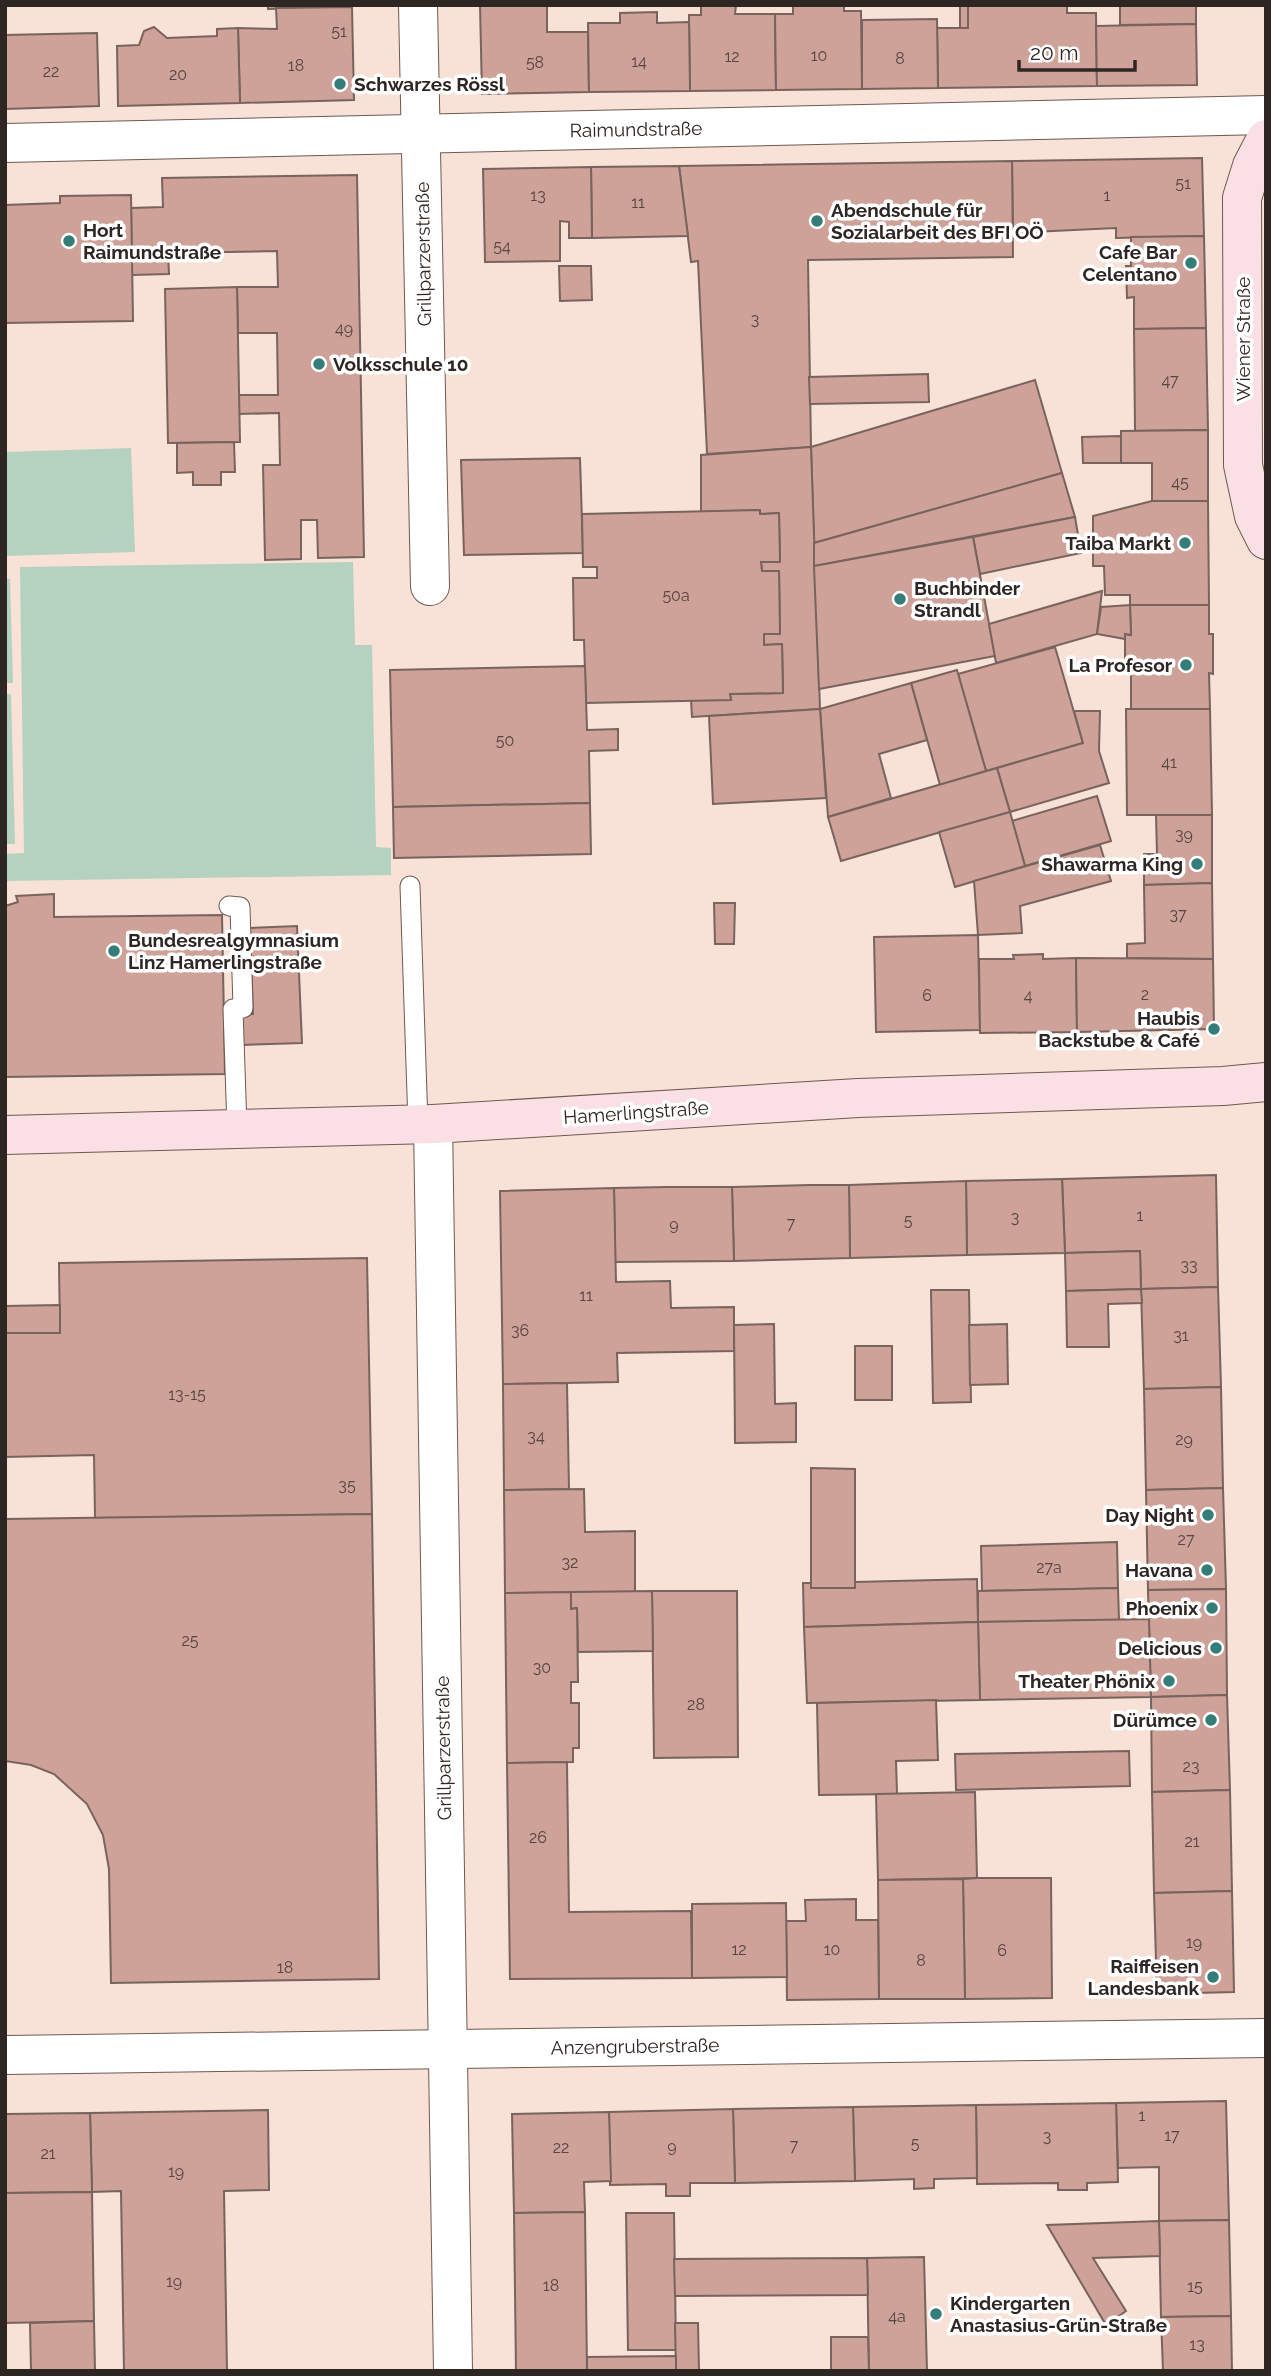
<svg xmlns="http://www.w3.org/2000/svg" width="1271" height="2376" font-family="Raleway,sans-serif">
	<rect width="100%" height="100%" fill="#f8e1d7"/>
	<!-- green -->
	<g fill="#b5d1c0">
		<polygon points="131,448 135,552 5,556 5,452"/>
		<polygon points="353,562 355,645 372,645 376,847 391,848 391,875 5,881 5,854 24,853 20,567"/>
		<polygon points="5,579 10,579 13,683 5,683"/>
		<polygon points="5,694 11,694 15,844 5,844"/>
	</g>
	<!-- building -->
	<g fill="#cea298" stroke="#78635e" stroke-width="2">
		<polygon points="268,5 352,5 352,7 268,9"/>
		<polygon points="480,5 547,5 547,32 588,32 589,92 482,94"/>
		<polygon points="701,5 736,5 735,14 775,14 776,90 690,91 689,15 701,15"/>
		<polygon points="793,5 844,5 844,11 861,11 862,89 776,90 775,14 793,14"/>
		<rect x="960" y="5" width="8" height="23"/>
		<polygon points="968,5 1067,5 1067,13 1096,13 1097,86 938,88 937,28 968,28"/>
		<polygon points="1120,5 1196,5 1196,24 1120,25"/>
		<polygon points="352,7 354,100 240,103 238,28 277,29 276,8"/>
		<polygon points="657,12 657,23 689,22 690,91 589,92 588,23 620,23 620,13"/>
		<polygon points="937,19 938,88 862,89 862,20"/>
		<polygon points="1196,24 1197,85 1097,86 1096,26"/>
		<polygon points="154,27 167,38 217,36 217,29 238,28 240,103 118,106 117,46 139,45 144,31"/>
		<polygon points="97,33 99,106 5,109 5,35"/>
		<polygon points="1202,158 1204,236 1116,238 1116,228 1013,233 1012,161"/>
		<polygon points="1012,161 1013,257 808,260 811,447 707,454 698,261 691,262 679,166"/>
		<polygon points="679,166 688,236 592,238 591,167"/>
		<polygon points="591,167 592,238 569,238 569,222 560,221 560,261 485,262 483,169"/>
		<polygon points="357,175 364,557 318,558 317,520 301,520 301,559 265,560 263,465 280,465 279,413 239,414 239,395 278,395 277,333 238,333 237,287 278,287 277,251 168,253 169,274 132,275 131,208 163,207 162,178"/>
		<polygon points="131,195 133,321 5,323 5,205 60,203 60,196"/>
		<polygon points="1204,236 1206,328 1134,329 1134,297 1127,298 1126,266 1131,266 1131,237"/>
		<polygon points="559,266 591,266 592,300 560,301"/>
		<polygon points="237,287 240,442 168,443 165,289"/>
		<polygon points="1206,328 1208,430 1135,431 1134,329"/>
		<polygon points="928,374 929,402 810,404 809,377"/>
		<polygon points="1035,380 1062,473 814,543 811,447"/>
		<polygon points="1208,430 1208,501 1152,501 1152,463 1121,463 1121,431"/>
		<polygon points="1121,436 1121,463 1083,463 1082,437"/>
		<polygon points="234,442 235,472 221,472 221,485 193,485 193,472 177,473 177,443"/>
		<polygon points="811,447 820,709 692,717 691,700 731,700 730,694 783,693 782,644 764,645 764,634 780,634 779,571 762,571 761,562 780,562 779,513 760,514 760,510 701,512 701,455"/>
		<polygon points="580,458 583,553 464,555 461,460"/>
		<polygon points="1062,473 1075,517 814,566 814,543"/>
		<polygon points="1152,501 1208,501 1209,605 1130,605 1130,595 1105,595 1104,566 1093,566 1093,516"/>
		<polygon points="760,510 760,514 779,513 780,562 761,562 762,571 779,571 780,634 764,634 764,645 782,644 783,693 730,694 731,700 586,703 584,640 574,640 573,578 597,578 597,567 583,567 582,514"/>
		<polygon points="1075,517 1081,553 980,574 973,537"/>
		<polygon points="973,537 995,656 819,689 814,566"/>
		<polygon points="1102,591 1097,634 996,663 989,624"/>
		<polygon points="1130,605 1209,605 1209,634 1213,634 1213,674 1209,673 1210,709 1131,709 1131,673 1125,673 1125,634 1131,635"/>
		<polygon points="1130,605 1131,635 1125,634 1125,639 1097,634 1101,607"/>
		<polygon points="1055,647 1083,743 986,771 958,674"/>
		<polygon points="585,666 587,730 618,729 618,750 589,751 590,803 393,807 390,670"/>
		<polygon points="957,670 986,771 940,785 911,683"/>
		<polygon points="911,683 927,740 879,754 891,798 828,817 820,709"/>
		<polygon points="820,709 826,798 713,804 709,716"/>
		<polygon points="1126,709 1210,709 1212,815 1127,815"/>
		<polygon points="1074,711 1100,711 1099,751 1109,783 1010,812 997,768 1083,743"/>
		<polygon points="997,768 1010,812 841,861 828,817"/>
		<polygon points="1097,796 1111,841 1025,866 1012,821"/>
		<polygon points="590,803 591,854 394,858 393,807"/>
		<polygon points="1010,812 1025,866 955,887 939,832"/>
		<polygon points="1156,815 1212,815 1212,883 1144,885 1144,854 1157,854"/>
		<polygon points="1100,845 1111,881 1020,906 1022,933 978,935 974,881"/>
		<polygon points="1212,883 1213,959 1127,958 1127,944 1145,943 1144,885"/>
		<polygon points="54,894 54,917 222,915 225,1074 5,1077 5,906 18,902 16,896"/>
		<polygon points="714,903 735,903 734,944 715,944"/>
		<polygon points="297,926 302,1043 241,1045 240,1015 253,1014 250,928"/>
		<polygon points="978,935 980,1030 876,1032 874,937"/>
		<polygon points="1043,954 1043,959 1076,958 1077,1032 980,1033 979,959 1014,959 1013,955"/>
		<polygon points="1076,958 1213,959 1214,1029 1077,1032"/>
		<polygon points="1216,1175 1218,1287 1141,1289 1140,1251 1065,1253 1062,1179"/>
		<polygon points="1062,1179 1065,1253 967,1255 966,1181"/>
		<polygon points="966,1181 967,1255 850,1258 849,1185"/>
		<polygon points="810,1185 849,1185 850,1258 734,1261 732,1187"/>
		<polygon points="668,1187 732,1187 734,1261 615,1262 614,1188"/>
		<polygon points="614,1188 616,1282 670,1281 671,1308 734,1307 734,1351 617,1353 618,1382 503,1384 500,1191"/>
		<polygon points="1140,1251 1141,1289 1066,1291 1065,1253"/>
		<polygon points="367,1258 372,1514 95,1518 94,1455 5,1457 5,1333 60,1333 59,1263"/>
		<polygon points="1218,1287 1221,1387 1144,1389 1141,1289"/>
		<polygon points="1141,1289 1142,1303 1108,1304 1109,1347 1067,1347 1066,1291"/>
		<polygon points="931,1290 969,1290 971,1402 933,1403"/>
		<polygon points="60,1305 60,1333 5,1333 5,1306"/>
		<polygon points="774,1324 775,1404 796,1403 796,1442 735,1443 734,1325"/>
		<polygon points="1007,1324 1008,1384 970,1385 969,1325"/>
		<rect x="855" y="1346" width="37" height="54"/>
		<polygon points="567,1383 569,1489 504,1490 503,1384"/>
		<polygon points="1221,1387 1223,1488 1146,1490 1144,1389"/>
		<polygon points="811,1468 855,1469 855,1588 811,1588"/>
		<polygon points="1223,1488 1226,1589 1148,1590 1146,1490"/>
		<polygon points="584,1489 585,1532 635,1531 635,1592 505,1593 504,1490"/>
		<polygon points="372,1514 379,1979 111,1983 109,1869 103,1835 87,1804 54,1774 31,1765 5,1761 5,1519"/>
		<polygon points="1117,1542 1118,1588 982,1591 981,1546"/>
		<polygon points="977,1579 978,1622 804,1627 803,1583 811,1583 811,1588 855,1588 855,1582"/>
		<polygon points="1118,1588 1119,1620 978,1622 978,1591"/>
		<polygon points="1226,1589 1227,1695 1151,1697 1148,1590"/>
		<polygon points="652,1591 737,1591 738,1757 654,1758"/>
		<polygon points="652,1591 653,1651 578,1652 577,1608 571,1609 571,1592"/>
		<polygon points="571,1592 571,1609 577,1608 578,1682 571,1682 571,1703 579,1703 579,1748 573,1748 573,1762 507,1763 505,1593"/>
		<polygon points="1149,1619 1151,1697 980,1700 978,1622"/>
		<polygon points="978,1622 980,1700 807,1703 804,1627"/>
		<polygon points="1227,1695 1230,1790 1152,1792 1151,1697"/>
		<polygon points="936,1700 938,1760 896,1761 897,1794 819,1795 817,1703"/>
		<polygon points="1129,1751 1130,1786 956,1790 955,1754"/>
		<polygon points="567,1762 569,1912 691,1911 692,1978 510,1979 507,1763"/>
		<polygon points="1230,1790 1232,1891 1154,1893 1152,1792"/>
		<polygon points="975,1792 977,1878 878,1880 876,1794"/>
		<polygon points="977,1878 1051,1878 1052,1998 965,1999 963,1879"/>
		<polygon points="963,1879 965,1999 879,1999 878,1880"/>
		<polygon points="1232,1891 1234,1992 1157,1994 1154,1893"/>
		<polygon points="856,1899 856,1920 878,1920 879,1999 787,2000 786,1921 806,1921 805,1900"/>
		<polygon points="786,1903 787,1977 692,1978 692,1904"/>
		<polygon points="1226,2101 1229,2220 1159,2221 1159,2167 1118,2168 1116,2103"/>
		<polygon points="1116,2103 1118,2182 1087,2183 1087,2190 1058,2190 1058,2183 977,2184 976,2105"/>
		<polygon points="976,2105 977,2178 934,2179 934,2188 914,2189 914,2179 855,2181 853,2107"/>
		<polygon points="853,2107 855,2181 735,2183 733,2109"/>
		<polygon points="733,2109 735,2183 690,2183 690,2196 666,2196 666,2184 610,2185 609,2112"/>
		<polygon points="268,2110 269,2190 224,2191 227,2371 124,2371 121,2191 92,2192 90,2113"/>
		<polygon points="609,2112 611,2181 584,2182 585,2212 514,2213 512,2114"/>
		<polygon points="90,2113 92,2192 5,2193 5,2114"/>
		<polygon points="92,2192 94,2321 5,2323 5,2193"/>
		<polygon points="585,2212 587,2371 516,2371 514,2213"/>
		<polygon points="626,2213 674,2213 676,2350 628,2350"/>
		<polygon points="1229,2220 1231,2316 1161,2317 1159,2221"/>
		<polygon points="1159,2221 1160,2256 1093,2258 1126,2311 1106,2325 1047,2225"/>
		<polygon points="924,2257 927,2371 869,2371 867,2258"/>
		<polygon points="867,2258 868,2295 675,2296 674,2259"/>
		<polygon points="1231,2316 1232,2371 1163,2371 1161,2317"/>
		<polygon points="94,2321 95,2371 31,2371 30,2323"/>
		<polygon points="675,2323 698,2323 699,2371 676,2371"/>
		<polygon points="831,2337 868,2337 869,2371 831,2371"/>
		<polygon points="676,2356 676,2371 587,2371 587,2357"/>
	</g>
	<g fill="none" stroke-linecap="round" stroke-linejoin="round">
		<!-- lane casing -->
		<g stroke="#6d5a51" stroke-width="21">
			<g id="lane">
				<polyline points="410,886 418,1124"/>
				<polyline points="229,906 240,907 243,1008 233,1009 237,1128"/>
			</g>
		</g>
		<!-- street casing -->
		<g stroke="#6d5a51" stroke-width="40">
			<g id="street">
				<polyline points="418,5 430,586"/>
				<polyline points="5,143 1266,115"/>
				<polyline points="433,1124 453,2371"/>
				<polyline points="5,2055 1266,2038"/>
			</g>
		</g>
		<!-- secondary casing -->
		<g stroke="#6d5a51" stroke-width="40">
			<g id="secondary">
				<polyline points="1266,139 1252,166 1242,198 1243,465 1254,516 1266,540"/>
				<polyline points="5,1135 433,1124 858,1098 1223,1086 1266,1082"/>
			</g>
		</g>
		<!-- lane -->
		<use href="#lane" stroke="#fff" stroke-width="19"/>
		<!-- street -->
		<use href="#street" stroke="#fff" stroke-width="38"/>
		<!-- secondary -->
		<use href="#secondary" stroke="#fadfe4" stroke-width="38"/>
	</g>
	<!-- markers -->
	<g fill="#357d79" stroke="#fff" stroke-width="2.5">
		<circle cx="340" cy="84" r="7"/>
		<circle cx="817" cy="221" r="7"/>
		<circle cx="69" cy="241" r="7"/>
		<circle cx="1191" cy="263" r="7"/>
		<circle cx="319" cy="364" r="7"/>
		<circle cx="1185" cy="543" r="7"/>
		<circle cx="900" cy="599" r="7"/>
		<circle cx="1186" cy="665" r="7"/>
		<circle cx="1197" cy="864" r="7"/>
		<circle cx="114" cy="951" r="7"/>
		<circle cx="1214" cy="1029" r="7"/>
		<circle cx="1208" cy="1515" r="7"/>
		<circle cx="1207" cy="1570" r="7"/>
		<circle cx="1212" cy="1608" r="7"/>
		<circle cx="1216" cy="1648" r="7"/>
		<circle cx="1169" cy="1681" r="7"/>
		<circle cx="1211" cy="1720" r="7"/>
		<circle cx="1213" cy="1977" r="7"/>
		<circle cx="936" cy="2314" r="7"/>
	</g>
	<g text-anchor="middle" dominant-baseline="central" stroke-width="7" stroke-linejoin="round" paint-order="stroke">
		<!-- number labels -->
		<g font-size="16" fill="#564540">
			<text x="339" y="31">51</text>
			<text x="819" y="55">10</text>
			<text x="732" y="56">12</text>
			<text x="900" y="58">8</text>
			<text x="639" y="61">14</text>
			<text x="535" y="62">58</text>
			<text x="296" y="65">18</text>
			<text x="51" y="71">22</text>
			<text x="178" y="74">20</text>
			<text x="1183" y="183">51</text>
			<text x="538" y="195">13</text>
			<text x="1107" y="195">1</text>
			<text x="638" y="202">11</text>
			<text x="502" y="246">54</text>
			<text x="755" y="319">3</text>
			<text x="344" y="328">49</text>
			<text x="1170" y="380">47</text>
			<text x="1180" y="482">45</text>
			<text x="676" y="595">50a</text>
			<text x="505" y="740">50</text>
			<text x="1169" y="762">41</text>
			<text x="1184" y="834">39</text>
			<text x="1178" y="914">37</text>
			<text x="1145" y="994">2</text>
			<text x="927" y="995">6</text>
			<text x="1028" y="995">4</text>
			<text x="1140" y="1215">1</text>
			<text x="1015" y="1217">3</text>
			<text x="908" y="1220">5</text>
			<text x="791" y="1223">7</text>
			<text x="674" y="1224">9</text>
			<text x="1189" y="1265">33</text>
			<text x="586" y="1295">11</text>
			<text x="520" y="1330">36</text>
			<text x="1181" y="1335">31</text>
			<text x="187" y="1394">13-15</text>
			<text x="536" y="1436">34</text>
			<text x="1184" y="1439">29</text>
			<text x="347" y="1485">35</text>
			<text x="1186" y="1539">27</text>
			<text x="570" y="1562">32</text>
			<text x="1049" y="1567">27a</text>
			<text x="190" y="1640">25</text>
			<text x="542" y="1667">30</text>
			<text x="696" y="1704">28</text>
			<text x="1191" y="1766">23</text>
			<text x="538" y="1837">26</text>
			<text x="1192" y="1841">21</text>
			<text x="1194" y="1942">19</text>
			<text x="739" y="1949">12</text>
			<text x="832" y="1949">10</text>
			<text x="1002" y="1950">6</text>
			<text x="921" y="1960">8</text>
			<text x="285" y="1967">18</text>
			<text x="1142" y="2115">1</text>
			<text x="1172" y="2135">17</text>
			<text x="1047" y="2136">3</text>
			<text x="915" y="2143">5</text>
			<text x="794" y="2145">7</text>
			<text x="672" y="2146">9</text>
			<text x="561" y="2147">22</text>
			<text x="48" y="2153">21</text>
			<text x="176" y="2171">19</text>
			<text x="174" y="2281">19</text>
			<text x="551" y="2285">18</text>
			<text x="1195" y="2286">15</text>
			<text x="897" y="2316">4a</text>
			<text x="1197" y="2344">13</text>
		</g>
		<!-- poi labels -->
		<g font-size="19" font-weight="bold" fill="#2e2622" stroke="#fff" text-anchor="end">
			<text x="354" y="84" text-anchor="start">Schwarzes Rössl</text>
			<text x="831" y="210" text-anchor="start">Abendschule für<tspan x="831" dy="22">Sozialarbeit des BFI OÖ</tspan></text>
			<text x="83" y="230" text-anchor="start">Hort<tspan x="83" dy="22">Raimundstraße</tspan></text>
			<text x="1177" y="252">Cafe Bar<tspan x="1177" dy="22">Celentano</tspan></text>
			<text x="333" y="364" text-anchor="start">Volksschule 10</text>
			<text x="1171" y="543">Taiba Markt</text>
			<text x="914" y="588" text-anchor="start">Buchbinder<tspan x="914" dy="22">Strandl</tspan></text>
			<text x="1172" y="665">La Profesor</text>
			<text x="1183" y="864">Shawarma King</text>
			<text x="128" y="940" text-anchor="start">Bundesrealgymnasium<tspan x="128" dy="22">Linz Hamerlingstraße</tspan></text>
			<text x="1200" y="1018">Haubis<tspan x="1200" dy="22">Backstube &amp; Café</tspan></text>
			<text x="1194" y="1515">Day Night</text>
			<text x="1193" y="1570">Havana</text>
			<text x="1198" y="1608">Phoenix</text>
			<text x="1202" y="1648">Delicious</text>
			<text x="1155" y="1681">Theater Phönix</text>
			<text x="1197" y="1720">Dürümce</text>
			<text x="1199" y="1966">Raiffeisen<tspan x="1199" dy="22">Landesbank</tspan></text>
			<text x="950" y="2303" text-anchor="start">Kindergarten<tspan x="950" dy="22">Anastasius-Grün-Straße</tspan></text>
		</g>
		<!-- street labels -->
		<g font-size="19" fill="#2e2622" stroke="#fff">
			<text transform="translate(636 129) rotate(-1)">Raimundstraße</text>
			<text transform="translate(423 254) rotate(-91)">Grillparzerstraße</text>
			<text transform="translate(1243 339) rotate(-90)">Wiener Straße</text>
			<text transform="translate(636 1112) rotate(-4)">Hamerlingstraße</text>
			<text transform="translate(443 1748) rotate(-91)">Grillparzerstraße</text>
			<text transform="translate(635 2046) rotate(-1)">Anzengruberstraße</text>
		</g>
	</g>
	<!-- border -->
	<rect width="1271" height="2376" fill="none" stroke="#2e2622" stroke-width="14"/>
	<!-- scale -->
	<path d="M1019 60v10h116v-10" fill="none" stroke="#2e2622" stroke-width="3.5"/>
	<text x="1030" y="60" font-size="21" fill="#2e2622" stroke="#ffffff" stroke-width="5" paint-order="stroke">20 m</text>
</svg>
